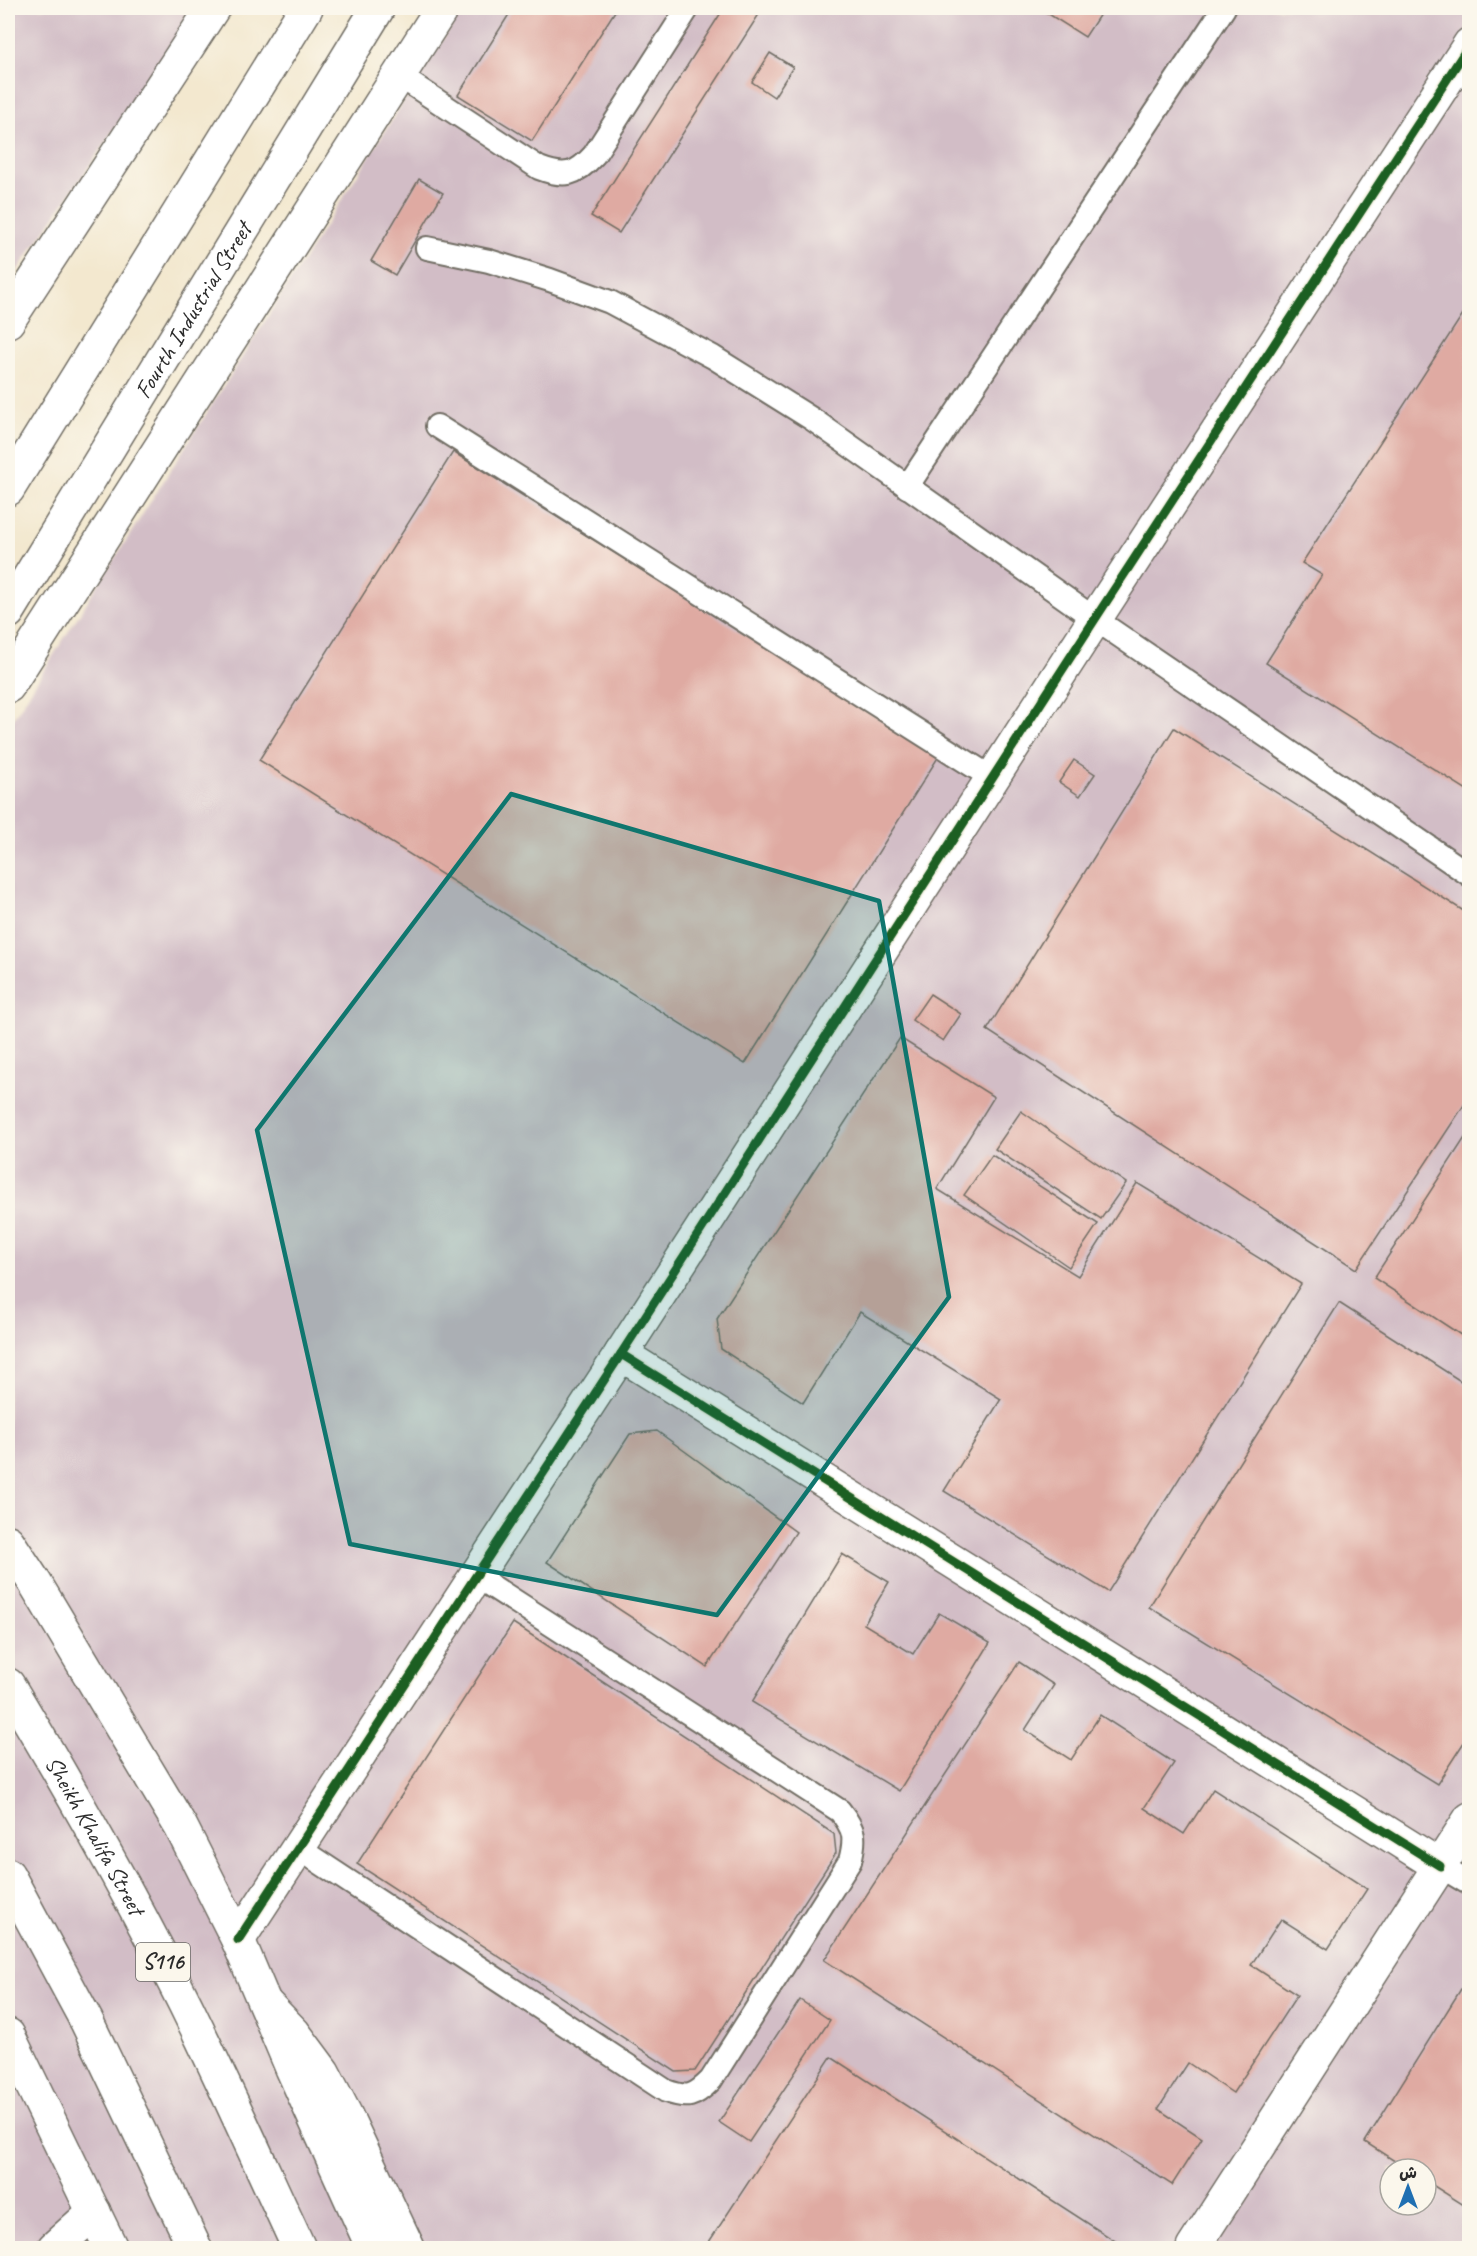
<svg xmlns="http://www.w3.org/2000/svg" width="1477" height="2256" font-family="Caveat,'Playpen Sans Arabic',sans-serif">
	<rect width="100%" height="100%" fill="#fbf7ec"/>
	<filter id="ink" filterUnits="userSpaceOnUse"><feTurbulence type="fractalNoise" baseFrequency=".0167" numOctaves="2"/><feDisplacementMap in="SourceGraphic" scale="12" xChannelSelector="R" yChannelSelector="G"/><feConvolveMatrix kernelMatrix="1 2 1 2 8 2 1 2 1" color-interpolation-filters="sRGB"/></filter>
	<filter id="wash" filterUnits="userSpaceOnUse"><feTurbulence type="fractalNoise" baseFrequency=".008" numOctaves="4" result="noise"/><feDisplacementMap in="SourceGraphic" scale="24" xChannelSelector="R" yChannelSelector="G"/><feGaussianBlur stdDeviation="1.35" result="paint"/><feColorMatrix in="noise" values="0 0 0 0 0 0 0 0 0 0 0 0 0 0 0 0 0 1.4 0 .05"/><feComposite in="paint" operator="in"/></filter>
	<g filter="url(#wash)">
		<rect width="100%" height="100%" fill="#f3e8cf"/>
		<!-- industrial -->
		<g fill="#d2bdc6" fill-rule="evenodd">
			<polygon points="8,8 198,8 8,284"/>
			<path d="M463,8H1469V2248H8V727ZM1390,2169H1426V2205H1390Z"/>
		</g>
		<g id="blocks">
			<!-- building -->
			<g fill="#dfaaa2">
				<polygon points="513,8 617,8 532,141 458,95"/>
				<polygon points="724,8 763,8 619,233 591,216"/>
				<polygon points="1039,8 1104,8 1085,37"/>
				<polygon points="770,53 793,67 774,97 752,82"/>
				<polygon points="419,179 443,193 395,275 371,261"/>
				<polygon points="1470,303 1470,792 1266,663 1322,575 1302,563"/>
				<polygon points="453,452 939,756 745,1064 259,760"/>
				<polygon points="1174,728 1470,915 1470,1096 1356,1269 987,1030"/>
				<polygon points="1074,760 1095,774 1080,796 1059,782"/>
				<polygon points="930,994 961,1014 943,1041 912,1020"/>
				<polygon points="900,1038 994,1097 937,1189 1078,1276 1137,1183 1301,1284 1108,1592 944,1491 1001,1399 860,1312 803,1403 721,1349 717,1319"/>
				<polygon points="1021,1111 1126,1183 1101,1219 995,1149"/>
				<polygon points="1470,1130 1470,1341 1374,1278"/>
				<polygon points="992,1155 1098,1224 1069,1267 964,1195"/>
				<polygon points="1339,1303 1470,1387 1470,1733 1437,1784 1149,1607"/>
				<polygon points="657,1431 796,1532 707,1667 547,1562 630,1434"/>
				<polygon points="842,1554 889,1582 864,1624 913,1654 939,1613 990,1643 899,1791 752,1702"/>
				<polygon points="513,1623 834,1834 836,1853 695,2071 676,2072 357,1864"/>
				<polygon points="1019,1662 1054,1685 1025,1730 1071,1760 1100,1715 1174,1763 1144,1808 1184,1834 1213,1789 1367,1889 1328,1949 1281,1919 1251,1965 1297,1995 1233,2093 1188,2063 1158,2109 1202,2138 1172,2185 824,1960"/>
				<polygon points="1470,1988 1470,2209 1426,2181 1426,2169 1407,2169 1365,2142 1461,1989"/>
				<polygon points="800,2000 830,2020 749,2142 719,2122"/>
				<polygon points="831,2057 1126,2248 705,2248"/>
			</g>
		</g>
	</g>
	<g filter="url(#ink)">
		<use href="#blocks" fill-opacity="0" stroke="#716d64" stroke-width="1.5"/>
		<g fill="none" stroke-linecap="round" stroke-linejoin="round">
			<!-- lane casing -->
			<g stroke="#716d64" stroke-width="26">
				<g id="lane">
					<path d="M398,75L539,168C565,178 576,175 594,155L688,8"/>
					<polyline points="427,248 489,261 550,280 610,302 713,357 812,419 1095,619 1470,875"/>
					<polyline points="437,426 992,778"/>
					<polyline points="907,487 1224,8"/>
					<path d="M298,1848L666,2091C688,2099 694,2097 711,2080L850,1861C856,1838 855,1830 840,1811L476,1576"/>
					<polyline points="1440,1866 1470,1884"/>
				</g>
			</g>
			<!-- street casing -->
			<g stroke="#716d64" stroke-width="36">
				<g id="street">
					<polyline points="621,1354 1440,1866"/>
					<polyline points="238,1940 621,1354 1095,619 1470,44"/>
					<polyline points="265,2003 294,2033 323,2072 345,2114 408,2248"/>
					<polyline points="54,2248 94,2212"/>
					<polyline points="1193,2248 1470,1819"/>
				</g>
			</g>
			<!-- secondary casing -->
			<g stroke="#716d64" stroke-width="36">
				<g id="secondary">
					<polyline points="8,321 213,8"/>
					<polyline points="8,489 306,8"/>
					<path id="s1" d="M8,612L378,8"/>
					<polyline points="8,686 442,8"/>
					<polyline points="8,1542 35,1583 181,1827 238,1940 292,2068 373,2248"/>
					<polyline points="8,2035 111,2248"/>
				</g>
			</g>
			<!-- highway casing -->
			<g stroke="#716d64" stroke-width="36">
				<g id="highway">
					<path id="s2" d="M8,1685C77,1800 144,1917 202,2039C235,2108 267,2179 299,2248"/>
					<polyline points="8,1875 87,2022 195,2248"/>
				</g>
			</g>
			<!-- lane -->
			<use href="#lane" stroke="#fff" stroke-width="22"/>
			<!-- street -->
			<use href="#street" stroke="#fff" stroke-width="33"/>
			<!-- secondary -->
			<use href="#secondary" stroke="#fff" stroke-width="33"/>
			<!-- highway -->
			<use href="#highway" stroke="#fff" stroke-width="33"/>
			<!-- cycleway casing -->
			<g stroke="#fbf7ec" stroke-width="13">
				<g id="cycleway">
					<polyline points="621,1354 1440,1866"/>
					<polyline points="238,1940 621,1354 1095,619 1470,44"/>
				</g>
			</g>
			<!-- cycleway -->
			<use href="#cycleway" stroke="#1b5e20" stroke-width="9"/>
		</g>
	</g>
	<!-- marked area -->
	<path fill="#0f766e" fill-opacity="0.2" stroke="#0f766e" stroke-width="4.5" stroke-linejoin="round" d="M511,794L879,901L949,1297L717,1615L350,1544L257,1130Z"/>
	<g text-anchor="middle" dominant-baseline="central" stroke-width="4.5" stroke-linejoin="round" paint-order="stroke">
		<!-- shield labels -->
		<rect fill="#fbf7ec" stroke="#696865" stroke-width="1.5" x="136" y="1943" width="54" height="38" rx="4.5"/>
		<g font-size="22" font-weight="bold" fill="#2b2b2b">
			<text x="163" y="1962">S116</text>
		</g>
		<!-- street labels -->
		<g font-size="24" fill="#2b2b2b" stroke="#fbf7ec">
			<text stroke="none"><textPath href="#s1" startOffset="354">Fourth Industrial Street</textPath></text>
			<text stroke="none"><textPath href="#s2" startOffset="174">Sheikh Khalifa Street</textPath></text>
		</g>
	</g>
	<!-- margin -->
	<rect width="1477" height="2256" fill="none" stroke="#fbf7ec" stroke-width="30"/>
	<!-- north arrow -->
	<g transform="translate(1408 2187)"><circle r="28" fill="#fbf7ec" stroke="#a8a59f" stroke-width="1.5"/>
	<path d="M0-4.5L10 22L0 15L-10 22Z" fill="#1f6fb2"/>
	<text y="-9" font-size="16" font-weight="bold" text-anchor="middle" fill="#2b2b2b">ش</text>
	</g>
</svg>
